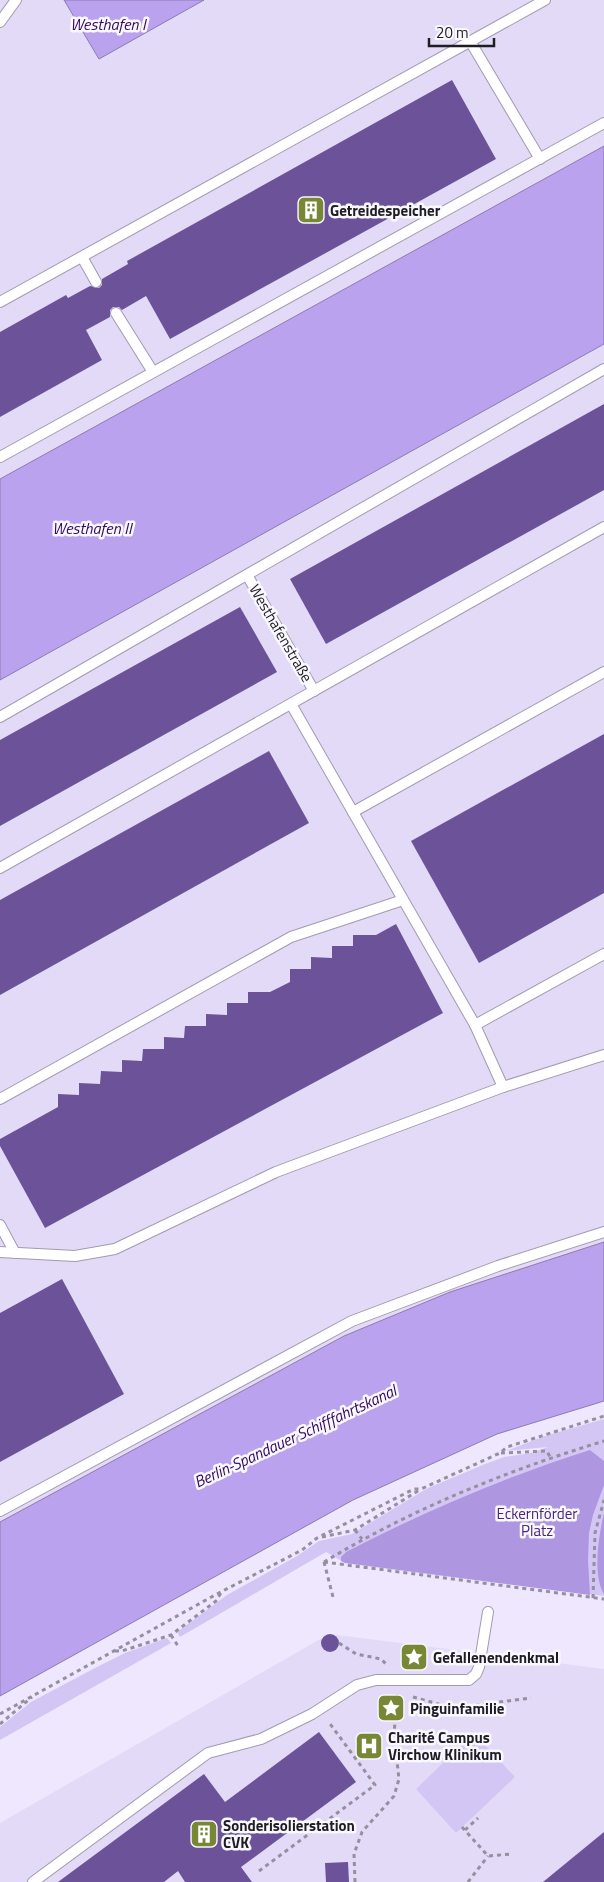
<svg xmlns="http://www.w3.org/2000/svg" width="604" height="1882" font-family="'Titillium Web',sans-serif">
	<rect width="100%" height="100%" fill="#eee7fe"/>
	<!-- built -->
	<g fill="#e3daf8">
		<polygon points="0,0 604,0 604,1242 450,1292 344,1336 0,1522"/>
		<polygon points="329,1634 604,1669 604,1882 0,1882 0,1823"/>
	</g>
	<!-- green -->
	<g fill="#d4c6f4">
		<polygon points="604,1419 604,1596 345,1563 326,1552 180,1637 177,1632 227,1595 297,1556 319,1541 352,1534 426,1489 485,1464 504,1457 531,1453 548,1447 506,1451 545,1436"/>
		<polygon points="167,1638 171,1643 0,1740 0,1727 31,1702 95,1668 125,1653"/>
		<polygon points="474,1733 515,1777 456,1833 416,1789"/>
	</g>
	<!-- forest -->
	<g fill="#af96e1">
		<path d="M590,1450L604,1461V1485L593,1515L589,1533L588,1560L590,1595L345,1563L341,1561V1557L346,1552C425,1511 505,1477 590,1450Z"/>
		<path d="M604,1513V1594C592,1575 599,1534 604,1513Z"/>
	</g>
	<!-- water -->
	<g fill="#bba2ee" stroke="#8c7ab1">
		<polygon points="64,0 204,0 99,59"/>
		<polygon points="604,146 604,344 0,680 0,479"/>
		<polygon points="604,1242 604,1401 497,1434 353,1500 0,1696 0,1522 344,1336 450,1292"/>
	</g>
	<!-- building -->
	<g fill="#6c5399">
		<polygon points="452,80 496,159 170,339 146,296 122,310 119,307 113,307 110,310 110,317 86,330 102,360 0,417 0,332 66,295 68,298 90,286 99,288 102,285 102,279 128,264 127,261"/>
		<polygon points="604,404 604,490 326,644 290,579"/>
		<polygon points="240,607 277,672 0,826 0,740"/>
		<polygon points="604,734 604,893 479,963 411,841"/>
		<polygon points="269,751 309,823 0,995 0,900"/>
		<polygon points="396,924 443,1013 45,1228 0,1146 0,1139 58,1107 58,1094 79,1095 79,1083 100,1084 101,1071 122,1072 122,1060 142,1061 143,1049 164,1049 164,1037 184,1038 185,1026 206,1026 206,1014 227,1015 227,1003 248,1003 248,992 270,992 290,982 290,969 311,969 311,957 332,958 332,946 353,946 353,935 376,935"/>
		<polygon points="62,1279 124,1394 0,1462 0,1313"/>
		<circle cx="330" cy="1643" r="9"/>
		<polygon points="319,1732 356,1782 241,1867 252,1882 185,1882 178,1871 164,1882 58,1882 204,1774 225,1802"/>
		<polygon points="604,1832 604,1882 543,1882"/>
		<polygon points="348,1862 349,1882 326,1882 325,1863"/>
	</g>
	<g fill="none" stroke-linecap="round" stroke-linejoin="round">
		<!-- lane casing -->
		<g stroke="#a19bb0" stroke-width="12">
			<g id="lane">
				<polyline points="0,22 16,0"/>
				<polyline points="470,41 540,159"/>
				<polyline points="82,257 96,282"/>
				<polyline points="0,302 545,0"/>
				<polyline points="116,313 153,372"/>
				<polyline points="0,457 604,123"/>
				<polyline points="247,575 314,691"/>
				<polyline points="291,704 475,1025 503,1087"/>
				<polyline points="0,717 604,369"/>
				<polyline points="353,812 604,672"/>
				<polyline points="0,868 604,527"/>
				<polyline points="475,1025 604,954"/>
				<polyline points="0,1099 291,937 403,900"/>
				<polyline points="0,1225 15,1253"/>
				<polyline points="0,1252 75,1256 115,1249 276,1172 503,1087 604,1055"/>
				<polyline points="0,1511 352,1321 498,1266 604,1232"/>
				<polyline points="33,1882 208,1753 261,1739 312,1714 357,1685 376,1680 469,1680 476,1674 479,1667 488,1612"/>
			</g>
		</g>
		<!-- path -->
		<g stroke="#958fa0" stroke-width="3" stroke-dasharray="4 4" stroke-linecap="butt">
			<polyline points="501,1453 547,1451 550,1457"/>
			<polyline points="355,1530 362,1539"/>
			<polyline points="322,1537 355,1530 421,1489"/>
			<path d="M324,1562C412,1509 506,1471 604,1441"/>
			<polyline points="324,1562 604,1599"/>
			<polyline points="324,1562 333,1597"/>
			<polyline points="593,1598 595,1533 604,1500"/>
			<polyline points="171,1635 178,1646"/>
			<polyline points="339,1643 356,1654 381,1659 386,1664"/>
			<polyline points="115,1651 122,1651 171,1635 216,1601 221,1593"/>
			<polyline points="413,1697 453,1708 531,1698"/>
			<polyline points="0,1714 215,1595 302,1550 317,1538 414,1489 421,1489 500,1453 507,1447 604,1416"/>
			<polyline points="0,1724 32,1697"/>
			<polyline points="462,1827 488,1856 511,1854"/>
			<polyline points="465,1830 478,1818"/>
			<polyline points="259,1871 375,1785 328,1721"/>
			<polyline points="355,1882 354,1854 362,1832 394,1796 399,1779 394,1735 397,1694"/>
			<polyline points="468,1882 488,1856"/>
		</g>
		<!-- lane -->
		<use href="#lane" stroke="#fff" stroke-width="10"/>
	</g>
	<!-- icons -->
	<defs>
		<g id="building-square" transform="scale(1.4375)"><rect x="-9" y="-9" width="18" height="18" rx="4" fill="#778735" stroke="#f9f8fd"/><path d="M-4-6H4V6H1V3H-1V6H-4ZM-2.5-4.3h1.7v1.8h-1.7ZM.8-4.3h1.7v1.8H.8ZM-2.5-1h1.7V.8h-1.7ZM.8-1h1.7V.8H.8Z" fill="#fff"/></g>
		<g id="sight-square" transform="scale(1.4375)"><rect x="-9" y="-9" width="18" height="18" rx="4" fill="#778735" stroke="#f9f8fd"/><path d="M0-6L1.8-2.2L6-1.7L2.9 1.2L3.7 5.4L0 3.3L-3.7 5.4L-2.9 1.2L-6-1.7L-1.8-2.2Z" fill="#fff"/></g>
		<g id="hospital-square" transform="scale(1.4375)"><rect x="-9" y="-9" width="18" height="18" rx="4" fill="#778735" stroke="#f9f8fd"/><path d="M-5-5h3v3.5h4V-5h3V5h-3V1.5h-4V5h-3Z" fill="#fff"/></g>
	</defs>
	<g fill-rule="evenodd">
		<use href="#building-square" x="311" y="210"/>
		<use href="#sight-square" x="414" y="1657"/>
		<use href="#sight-square" x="391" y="1708"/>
		<use href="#hospital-square" x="369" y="1746"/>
		<use href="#building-square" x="204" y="1834"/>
	</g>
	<g text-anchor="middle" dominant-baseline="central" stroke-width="5" stroke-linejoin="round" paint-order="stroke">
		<!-- poi labels -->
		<g font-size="15" font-weight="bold" fill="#1f1c24" stroke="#f9f8fd" text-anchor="start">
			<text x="330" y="210">Getreidespeicher</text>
			<text x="433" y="1657">Gefallenendenkmal</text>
			<text x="410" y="1708">Pinguinfamilie</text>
			<text x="388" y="1737">Charité Campus<tspan x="388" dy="17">Virchow Klinikum</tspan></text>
			<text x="223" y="1825">Sonderisolierstation<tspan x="223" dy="17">CVK</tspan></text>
		</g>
		<!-- street labels -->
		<g font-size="15" fill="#1f1c24" stroke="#f9f8fd">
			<text transform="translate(281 633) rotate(60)">Westhafenstraße</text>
		</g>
		<!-- park labels -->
		<g font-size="15" fill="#49247a" stroke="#f9f8fd">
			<text x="537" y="1513">Eckernförder<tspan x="537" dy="17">Platz</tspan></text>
		</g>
		<!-- water labels -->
		<g font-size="16" font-style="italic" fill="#350862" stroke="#f9f8fd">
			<text x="108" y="24">Westhafen I</text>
			<text x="92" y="528">Westhafen II</text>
			<text transform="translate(295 1436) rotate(-25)">Berlin-Spandauer Schifffahrtskanal</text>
		</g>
	</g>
	<!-- scale -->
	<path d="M429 38v8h65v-8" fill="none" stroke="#1f1c24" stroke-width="2.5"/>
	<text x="436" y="38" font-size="15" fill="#1f1c24" stroke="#f9f8fd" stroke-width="4" paint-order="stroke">20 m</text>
</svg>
